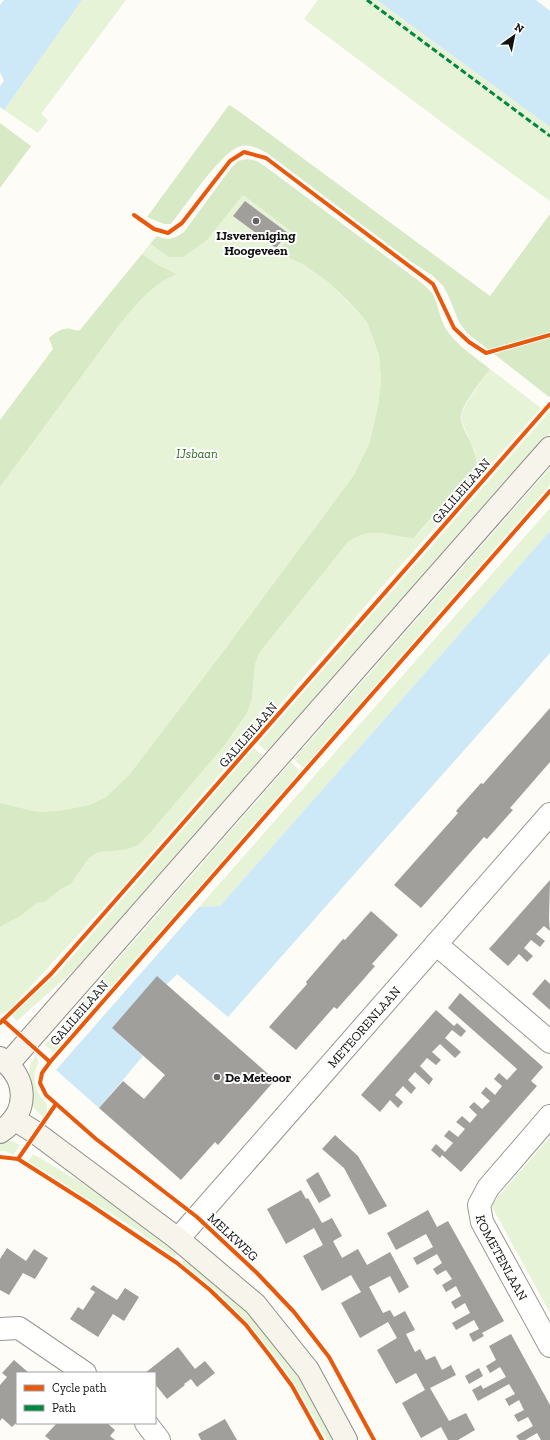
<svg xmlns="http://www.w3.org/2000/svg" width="550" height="1440" font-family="'Zilla Slab',serif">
	<rect width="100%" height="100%" fill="#fdfcf7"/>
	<!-- green -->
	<g fill="#e7f3d7">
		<polygon points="82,0 126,0 41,114 48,120 38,133 4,110"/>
		<polygon points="318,0 377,0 550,127 550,201 467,141 304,19"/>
		<path d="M243,195L293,233L279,252L304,265L328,282L347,301L367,322L379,355L381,381L378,406L369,444L354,475L222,653L129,775L106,797L89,805L64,810L38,812L0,803V487L120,324C137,304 152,284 177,274L160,266L142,254L150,244L169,257L207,240Z"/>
		<path d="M490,369L541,408L380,589L123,886L8,1011L0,1015V927L22,915L37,903L45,902L61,889L71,884L89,858L99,852L126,850L150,833L224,746L247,713L252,698L255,664L260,652L348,542C371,525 389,537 414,538L419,533L475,467V451L462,423L461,414L467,402Z"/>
		<polygon points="550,411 550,433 268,752 258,744"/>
		<polygon points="550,468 550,485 303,768 294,759"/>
		<polygon points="550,508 550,531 220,906 199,907"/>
		<polygon points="254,748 263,756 90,956 17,1021 11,1015 58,973"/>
		<polygon points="291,762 300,771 54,1052 45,1045 65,1020"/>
		<path d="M36,1055C41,1065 36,1064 35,1073C33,1085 39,1096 47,1104V1111L43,1117L32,1106L31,1101L29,1074L30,1065Z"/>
		<polygon points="550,1137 550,1313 491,1205"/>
		<polygon points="0,1140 9,1140 20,1145 13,1155 5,1151 0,1151"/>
		<polygon points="33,1154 102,1195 178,1252 175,1257 137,1230 28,1161"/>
		<polygon points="186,1257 257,1321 288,1360 310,1392 336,1440 327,1440 301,1395 280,1362 250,1326 219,1293 181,1263"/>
	</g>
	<!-- forest -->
	<g fill="#d8eac5">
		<path d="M229,105L240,112L490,296L550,214V396L549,397L467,333L459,322L448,295L443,286L433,276L410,261L267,153C259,149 251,144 241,146C222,150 184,208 171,224H164L147,217Z"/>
		<polygon points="0,123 31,146 0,188"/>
		<path d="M247,159L257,161L270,170L423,284C426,287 430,290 432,293C439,304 439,318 446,329C456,345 475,357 490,369C483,379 464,402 461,414C458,429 480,446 475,467L414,538C389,537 371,525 348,542L260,652L255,664L252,698L247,713L224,746L150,833L138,845L125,850L99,852L89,858L71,884L61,889L45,902L37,903L22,915L0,927V803L38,812L64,810L89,805L106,797L129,775L222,653L354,475L369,444L378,406L381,381L379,355L367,322L347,300L328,282L304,265L278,252L293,233L243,195L207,240L183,257H169L150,244L157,236C169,241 173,239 184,232L231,168L238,161Z"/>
		<path d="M142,254L160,266L177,274C152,284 137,304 120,324L0,487V420L53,349L49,338C55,333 63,327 71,329C75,330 76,331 80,330Z"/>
	</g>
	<!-- water -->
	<g fill="#cde8f7">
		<polygon points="4,0 82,0 4,110 0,107 0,86 4,81 0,72 0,5"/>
		<polygon points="377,0 536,0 550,11 550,127"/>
		<polygon points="550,531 550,653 228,1017 177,974 166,985 157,977 112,1028 143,1056 99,1108 56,1070 199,907 220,906"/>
	</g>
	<!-- building -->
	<g fill="#a19f9c">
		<polygon points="245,201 288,233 276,248 233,216"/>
		<polygon points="550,708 550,762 510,808 513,810 487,839 484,837 421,908 394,885 458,813 456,811 481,783 483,784"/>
		<polygon points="550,880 549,919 550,931 544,926 536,934 545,941 540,947 531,940 524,948 533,956 527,962 519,954 508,966 489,949"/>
		<polygon points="371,911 398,935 372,964 375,966 362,981 337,1009 334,1007 296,1050 269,1027 307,984 306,982 343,939 345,940"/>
		<polygon points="157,976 275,1080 218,1145 215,1142 181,1180 99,1108 123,1081 144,1099 165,1075 112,1028"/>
		<polygon points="545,979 550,984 550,1010 532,994"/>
		<polygon points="460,993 543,1067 531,1081 537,1086 461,1172 442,1155 440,1158 431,1150 436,1144 445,1152 453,1143 444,1136 449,1130 458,1137 465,1129 456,1122 462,1116 470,1123 477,1115 469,1107 474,1102 482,1109 490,1101 481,1093 486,1087 495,1095 502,1086 494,1079 499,1073 507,1080 517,1069 448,1008"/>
		<polygon points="436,1010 454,1026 457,1023 466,1031 461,1037 452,1030 445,1038 461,1052 455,1058 440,1044 432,1052 441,1060 436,1065 427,1058 420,1066 433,1079 429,1085 415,1072 408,1080 416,1088 411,1094 403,1086 395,1095 403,1102 398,1108 390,1100 380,1112 361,1095"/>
		<polygon points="335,1135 358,1156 387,1206 369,1215 344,1168 322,1149"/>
		<polygon points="318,1172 331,1196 319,1203 306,1180"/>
		<polygon points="301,1190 306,1199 308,1198 322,1223 332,1218 342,1236 333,1241 342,1258 358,1249 367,1265 390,1252 409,1287 399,1293 390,1276 369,1287 383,1313 390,1310 394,1317 405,1311 415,1330 406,1334 415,1352 420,1349 426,1360 435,1356 442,1370 451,1365 456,1375 430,1388 449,1421 466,1413 475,1430 458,1440 448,1440 441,1427 421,1438 402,1403 425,1390 416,1373 396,1384 377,1350 397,1338 388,1322 360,1338 341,1303 361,1292 351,1275 322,1291 303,1256 323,1245 314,1228 286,1244 267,1209"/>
		<polygon points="428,1210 437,1227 448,1221 504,1321 482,1333 484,1336 473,1342 469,1334 479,1329 474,1320 456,1330 452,1323 470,1313 465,1303 455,1309 451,1302 461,1296 456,1286 446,1292 442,1285 452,1279 446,1270 437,1275 433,1269 442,1263 437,1254 417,1265 413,1258 433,1247 426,1234 396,1250 387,1233"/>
		<polygon points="7,1248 26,1261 34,1249 48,1258 35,1279 23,1273 9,1295 0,1290 0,1259"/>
		<polygon points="93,1285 117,1300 125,1288 139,1297 124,1321 113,1314 98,1337 70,1319 78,1307 83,1310 95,1292 90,1289"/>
		<polygon points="511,1334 550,1405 550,1440 541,1440 537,1433 525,1440 519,1440 516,1436 533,1426 528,1417 518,1422 514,1415 524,1410 519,1400 509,1406 505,1399 515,1394 509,1384 478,1401 472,1390 481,1385 483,1389 506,1377 500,1367 490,1373 486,1366 496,1360 489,1346"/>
		<polygon points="178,1347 195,1369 205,1361 215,1373 197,1387 191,1379 184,1384 185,1385 167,1399 155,1384 155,1373 145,1373"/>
		<polygon points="14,1360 29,1373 17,1373 17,1401 16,1403 17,1404 17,1422 12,1427 2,1418 0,1421 0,1385 7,1377 2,1373"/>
		<polygon points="479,1368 483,1376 469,1384 465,1376"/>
		<polygon points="225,1419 237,1440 201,1440 198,1434"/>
		<polygon points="57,1423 107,1423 115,1430 110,1436 115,1440 50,1440 45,1436"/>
	</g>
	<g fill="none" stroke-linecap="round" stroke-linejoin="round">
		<!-- street casing -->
		<g stroke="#979795" stroke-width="24">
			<g id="street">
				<polyline points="436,944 550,1042"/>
				<path id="s1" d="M550,1116L488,1188L479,1205L482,1222L550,1346"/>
				<path id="s2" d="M178,1239L550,814"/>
				<polyline points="0,1329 19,1328 85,1373"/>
				<polyline points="146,1423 159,1440"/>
			</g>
		</g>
		<!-- secondary casing -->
		<g stroke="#8e8d8b" stroke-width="24">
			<g id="secondary">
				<path d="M0,1058C28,1077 30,1113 0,1132"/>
				<polyline points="8,1064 550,448"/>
				<polyline points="14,1119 36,1133 178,1239 255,1304 308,1370 346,1440"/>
			</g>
		</g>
		<!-- street -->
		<use href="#street" stroke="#fffffe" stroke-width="22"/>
		<!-- secondary -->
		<use href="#secondary" stroke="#f6f4eb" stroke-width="22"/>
		<!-- quiet -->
		<polyline stroke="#00873e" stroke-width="3" stroke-dasharray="6 3" stroke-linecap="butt" points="367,0 550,136"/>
		<!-- cycleway casing -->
		<g stroke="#fff" stroke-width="6">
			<g id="cycleway">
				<polyline points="134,215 154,229 168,233 182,223 230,161 244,152 266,158 433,284 454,328 469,342 486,353 550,335"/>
				<polyline points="3,1020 51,974 550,404"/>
				<polyline points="0,1023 3,1020 50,1062"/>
				<polyline points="0,1157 18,1159 89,1204 177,1263 210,1290 246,1325 270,1356 292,1386 322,1440"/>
				<polyline points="18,1159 56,1104"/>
				<polyline points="374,1440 329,1357 294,1312 257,1273 197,1217 96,1139 46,1095 40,1083 42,1073 50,1062 550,491"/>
			</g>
		</g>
		<!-- cycleway -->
		<use href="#cycleway" stroke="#e8590c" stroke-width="4"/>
	</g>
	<!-- markers -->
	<g fill="#646362" stroke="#fff" stroke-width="1.5">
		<circle cx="256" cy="221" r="4"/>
		<circle cx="217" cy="1077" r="4"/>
	</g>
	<g text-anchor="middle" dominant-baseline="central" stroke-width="4" stroke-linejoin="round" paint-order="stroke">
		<!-- poi labels -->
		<g font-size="13" font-weight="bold" fill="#111" stroke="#fff">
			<text x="256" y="235">IJsvereniging<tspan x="256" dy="15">Hoogeveen</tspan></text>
			<text x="225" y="1077" text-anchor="start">De Meteoor</text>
		</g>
		<!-- park labels -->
		<g font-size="13" font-style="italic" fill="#2f6b1f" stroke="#fff">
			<text x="197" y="453">IJsbaan</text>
		</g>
		<!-- street labels -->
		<g font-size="13" fill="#111" stroke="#fff">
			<text transform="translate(461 491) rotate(-49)">GALILEILAAN</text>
			<text transform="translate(248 735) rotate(-49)">GALILEILAAN</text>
			<text transform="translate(79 1013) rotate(-49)">GALILEILAAN</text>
			<text stroke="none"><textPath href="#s2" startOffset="282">METEORENLAAN</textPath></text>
			<text transform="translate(233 1237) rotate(43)">MELKWEG</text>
			<text stroke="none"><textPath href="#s1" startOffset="172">KOMETENLAAN</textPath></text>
		</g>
	</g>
	<!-- legend -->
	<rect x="16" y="1372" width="140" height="52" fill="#ffffff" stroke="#a0a0a0"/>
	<rect x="24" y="1385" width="20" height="6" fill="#e8590c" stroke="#a0a0a0"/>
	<text x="52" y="1392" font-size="12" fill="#111111">Cycle path</text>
	<rect x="24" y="1405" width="20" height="6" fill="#00873e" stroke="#a0a0a0"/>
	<text x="52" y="1412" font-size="12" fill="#111111">Path</text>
	<!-- north arrow -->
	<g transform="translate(514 36) rotate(33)" stroke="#ffffff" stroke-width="3" paint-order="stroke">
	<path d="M0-3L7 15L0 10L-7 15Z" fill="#111111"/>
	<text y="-6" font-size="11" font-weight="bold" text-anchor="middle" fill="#111111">N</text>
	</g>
</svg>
